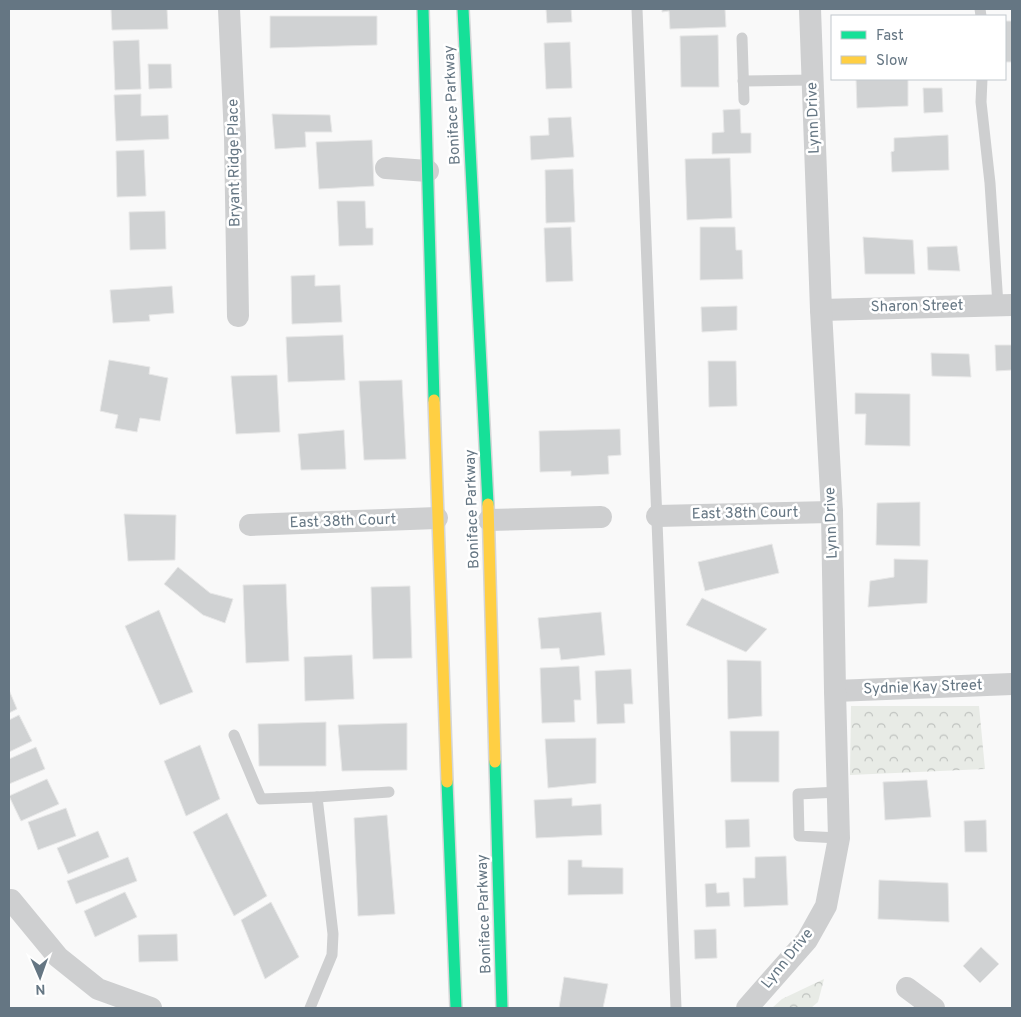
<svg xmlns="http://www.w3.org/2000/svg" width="1021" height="1017" font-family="Overpass,sans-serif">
	<defs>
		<pattern id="forest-crowns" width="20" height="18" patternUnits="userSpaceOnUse" patternTransform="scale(1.25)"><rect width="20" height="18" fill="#e8ebe6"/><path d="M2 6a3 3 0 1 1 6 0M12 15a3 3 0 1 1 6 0" fill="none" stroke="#c0c3c0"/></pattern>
	</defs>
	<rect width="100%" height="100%" fill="#f9f9f9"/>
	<!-- forest -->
	<g fill="url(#forest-crowns)">
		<polygon points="851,706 979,706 985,769 850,775"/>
		<polygon points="824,979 818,1002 811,1008 772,1008 782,999"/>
	</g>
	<!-- building -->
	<g fill="#d0d2d3" stroke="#e8e8e8">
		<polygon points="111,9 167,9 168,29 112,30"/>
		<polygon points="546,9 571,9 572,22 547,23"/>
		<polygon points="662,9 725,9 726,27 670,29 669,11 662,12"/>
		<polygon points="270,16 377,16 377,45 270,48"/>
		<rect x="1005" y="21" width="7" height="41"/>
		<polygon points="718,35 719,87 681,87 680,36"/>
		<polygon points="139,40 141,89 115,90 113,41"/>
		<polygon points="570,42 572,88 546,89 544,43"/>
		<polygon points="148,64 171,64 172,88 149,89"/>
		<polygon points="856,79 908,79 908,106 857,108"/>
		<polygon points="923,88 942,88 943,112 924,113"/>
		<polygon points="141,94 141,116 168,115 169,139 116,141 114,95"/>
		<polygon points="740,109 741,133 751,133 751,153 712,154 712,133 724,132 723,110"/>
		<polygon points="272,114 330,115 332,132 305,132 306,147 275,149"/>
		<polygon points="571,117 574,157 531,160 530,136 549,135 548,118"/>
		<polygon points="948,135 949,170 892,172 891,152 894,151 894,138"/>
		<polygon points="372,140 374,186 319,189 316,142"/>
		<polygon points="144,150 146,196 117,197 116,151"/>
		<polygon points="730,158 732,218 687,220 685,159"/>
		<polygon points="573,169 575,222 546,223 545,170"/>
		<polygon points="337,201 365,201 366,228 373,228 373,245 339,246"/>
		<polygon points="165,211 166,249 130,250 129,212"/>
		<polygon points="571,227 573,281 546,282 544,228"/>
		<polygon points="700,227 735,227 736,250 742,250 743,279 700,280"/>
		<polygon points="863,237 913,240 915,274 865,274"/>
		<polygon points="957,246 960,271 928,270 927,247"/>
		<polygon points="315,275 315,286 340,285 342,322 292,324 291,276"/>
		<polygon points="172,286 174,313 149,315 150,321 113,323 110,290"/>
		<polygon points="737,306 737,330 702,332 701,307"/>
		<polygon points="343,335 345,380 288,382 286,337"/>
		<polygon points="995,345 1012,345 1012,370 996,371"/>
		<polygon points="931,353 969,354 971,377 932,376"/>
		<polygon points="109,360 150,367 149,374 168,378 160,421 140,418 137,432 115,428 118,415 100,411"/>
		<polygon points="708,361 736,361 737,406 709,407"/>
		<polygon points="277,375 280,432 236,434 231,376"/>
		<polygon points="402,380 406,459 364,460 359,381"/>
		<polygon points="855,393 910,394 910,446 865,445 866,414 855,414"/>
		<polygon points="620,429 621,455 608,456 609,474 571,476 571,471 540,472 539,431"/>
		<polygon points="344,430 346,469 301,470 298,434"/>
		<polygon points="920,502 920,546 876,545 877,503"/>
		<polygon points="124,514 176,515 175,560 128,561"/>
		<polygon points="772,544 779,573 705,591 698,562"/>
		<polygon points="894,559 928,560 927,603 868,607 870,581 894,577"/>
		<polygon points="178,567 210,593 233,599 225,623 203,615 164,584"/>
		<polygon points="286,584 289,661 246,663 243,585"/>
		<polygon points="410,586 412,658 373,659 371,587"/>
		<polygon points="702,598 767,629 746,652 686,625"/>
		<polygon points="159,610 193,692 160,705 125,626"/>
		<polygon points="601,612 605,655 561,660 559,648 541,649 538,618"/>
		<polygon points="352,655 354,699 305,701 304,657"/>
		<polygon points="727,660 761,661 762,716 728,719"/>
		<polygon points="579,666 581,700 574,700 575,722 542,723 540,668"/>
		<polygon points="631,669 633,704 624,704 625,723 597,724 595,671"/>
		<polygon points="9,690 17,709 9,713"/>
		<polygon points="19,715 32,741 9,752 9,720"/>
		<polygon points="326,722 326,766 259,766 258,724"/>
		<polygon points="407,723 407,770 342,771 338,725"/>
		<polygon points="730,731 779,731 779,782 731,782"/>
		<polygon points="596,738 596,783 548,788 545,739"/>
		<polygon points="200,745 220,799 186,816 164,761"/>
		<polygon points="36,747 45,769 9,784 9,759"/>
		<polygon points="47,779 59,804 21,821 9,796"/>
		<polygon points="927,780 931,817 885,820 883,782"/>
		<polygon points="572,798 572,806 601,804 602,835 536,838 534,800"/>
		<polygon points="66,808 76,836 38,850 28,822"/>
		<polygon points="227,813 267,896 234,916 193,832"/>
		<polygon points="387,815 395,914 358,916 354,818"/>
		<polygon points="749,819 750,847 726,848 725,820"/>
		<polygon points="986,820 987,852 965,852 964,821"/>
		<polygon points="98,831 109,857 68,874 57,848"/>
		<polygon points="786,856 788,905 744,907 743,878 755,878 755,857"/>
		<polygon points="128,857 137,881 76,904 67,881"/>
		<polygon points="568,860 582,860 582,867 623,868 623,894 568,895"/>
		<polygon points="879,880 948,883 949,922 878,919"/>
		<polygon points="716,883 717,893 729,892 730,906 706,907 705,884"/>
		<polygon points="125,892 137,917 95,937 84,911"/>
		<polygon points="271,902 299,957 265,979 241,920"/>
		<polygon points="716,929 717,958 695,959 694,930"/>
		<polygon points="177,934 178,961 139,962 138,935"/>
		<polygon points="981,947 999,964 980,983 963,966"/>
		<polygon points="564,977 608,984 603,1008 559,1008"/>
	</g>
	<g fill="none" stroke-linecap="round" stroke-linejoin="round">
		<!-- fast casing -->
		<g stroke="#d5d6d7" stroke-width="14">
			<g id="fast">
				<polyline points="423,9 434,400"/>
				<polyline points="463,9 488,504"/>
				<polyline points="495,762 502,1008"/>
				<polyline points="447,782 456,1008"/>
			</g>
		</g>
		<!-- slow casing -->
		<g stroke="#d5d6d7" stroke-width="14">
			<g id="slow">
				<polyline points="434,400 447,782"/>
				<polyline points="488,504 495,762"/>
			</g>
		</g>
		<!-- lane -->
		<g stroke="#cecfd0" stroke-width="11">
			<polyline points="637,9 676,1008"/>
			<polyline points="980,9 981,16"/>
			<polyline points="742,38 744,100"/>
			<polyline points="982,79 981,102 990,183 998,305"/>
			<polyline points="743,81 813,80"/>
			<polyline points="234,735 261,799 317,797 333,934 332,955 310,1008"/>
			<polyline points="839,792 798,794 799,836 839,838"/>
			<polyline points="317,797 389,792"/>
		</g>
		<!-- street -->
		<g stroke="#cecfd0" stroke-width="22">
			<polyline points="229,9 235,137 238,316"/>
			<polyline points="386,168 428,171"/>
			<polyline points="821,310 1012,305"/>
			<polyline points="657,516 832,512"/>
			<polyline points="489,520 601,517"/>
			<polyline points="250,525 437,518"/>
			<polyline points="835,691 1012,684"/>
			<polyline points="9,902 11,900 58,957 98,989 151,1008"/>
			<polyline points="907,988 934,1008"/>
			<polyline points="747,1008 807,940 826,906 839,838 835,691 832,512 821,310 810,9"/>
		</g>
		<!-- fast -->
		<use href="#fast" stroke="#16e098" stroke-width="11"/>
		<!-- slow -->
		<use href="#slow" stroke="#ffcf43" stroke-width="11"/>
	</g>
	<g text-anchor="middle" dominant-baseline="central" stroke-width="5" stroke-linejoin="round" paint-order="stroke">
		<!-- street labels -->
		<g font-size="15" fill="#657683" stroke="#fff">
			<text transform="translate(453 105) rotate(-93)">Boniface Parkway</text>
			<text transform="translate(814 118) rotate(-92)">Lynn Drive</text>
			<text transform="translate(235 163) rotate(-91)">Bryant Ridge Place</text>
			<text transform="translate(917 307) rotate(-1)">Sharon Street</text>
			<text transform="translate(473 509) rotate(-92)">Boniface Parkway</text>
			<text transform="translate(745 514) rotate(-1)">East 38th Court</text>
			<text transform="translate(343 522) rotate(-2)">East 38th Court</text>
			<text transform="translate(832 523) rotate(-92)">Lynn Drive</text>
			<text transform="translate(923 688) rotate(-2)">Sydnie Kay Street</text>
			<text transform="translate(485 914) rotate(-92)">Boniface Parkway</text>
			<text transform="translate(788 959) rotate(-51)">Lynn Drive</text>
		</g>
	</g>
	<!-- border -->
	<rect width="1021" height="1017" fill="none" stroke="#657683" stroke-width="20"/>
	<!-- legend -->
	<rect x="831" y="15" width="175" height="65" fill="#ffffff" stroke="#c1c8cd"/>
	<rect x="841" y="31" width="25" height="8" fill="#16e098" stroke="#c1c8cd"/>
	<text x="876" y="40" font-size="15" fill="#657683">Fast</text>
	<rect x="841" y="56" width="25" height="8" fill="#ffcf43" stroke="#c1c8cd"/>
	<text x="876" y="65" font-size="15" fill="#657683">Slow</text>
	<!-- north arrow -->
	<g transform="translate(40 977) rotate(178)" stroke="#ffffff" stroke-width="4" paint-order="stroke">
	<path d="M0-4L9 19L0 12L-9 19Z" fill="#657683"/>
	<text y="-8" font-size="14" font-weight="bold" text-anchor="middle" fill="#657683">N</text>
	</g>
</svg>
